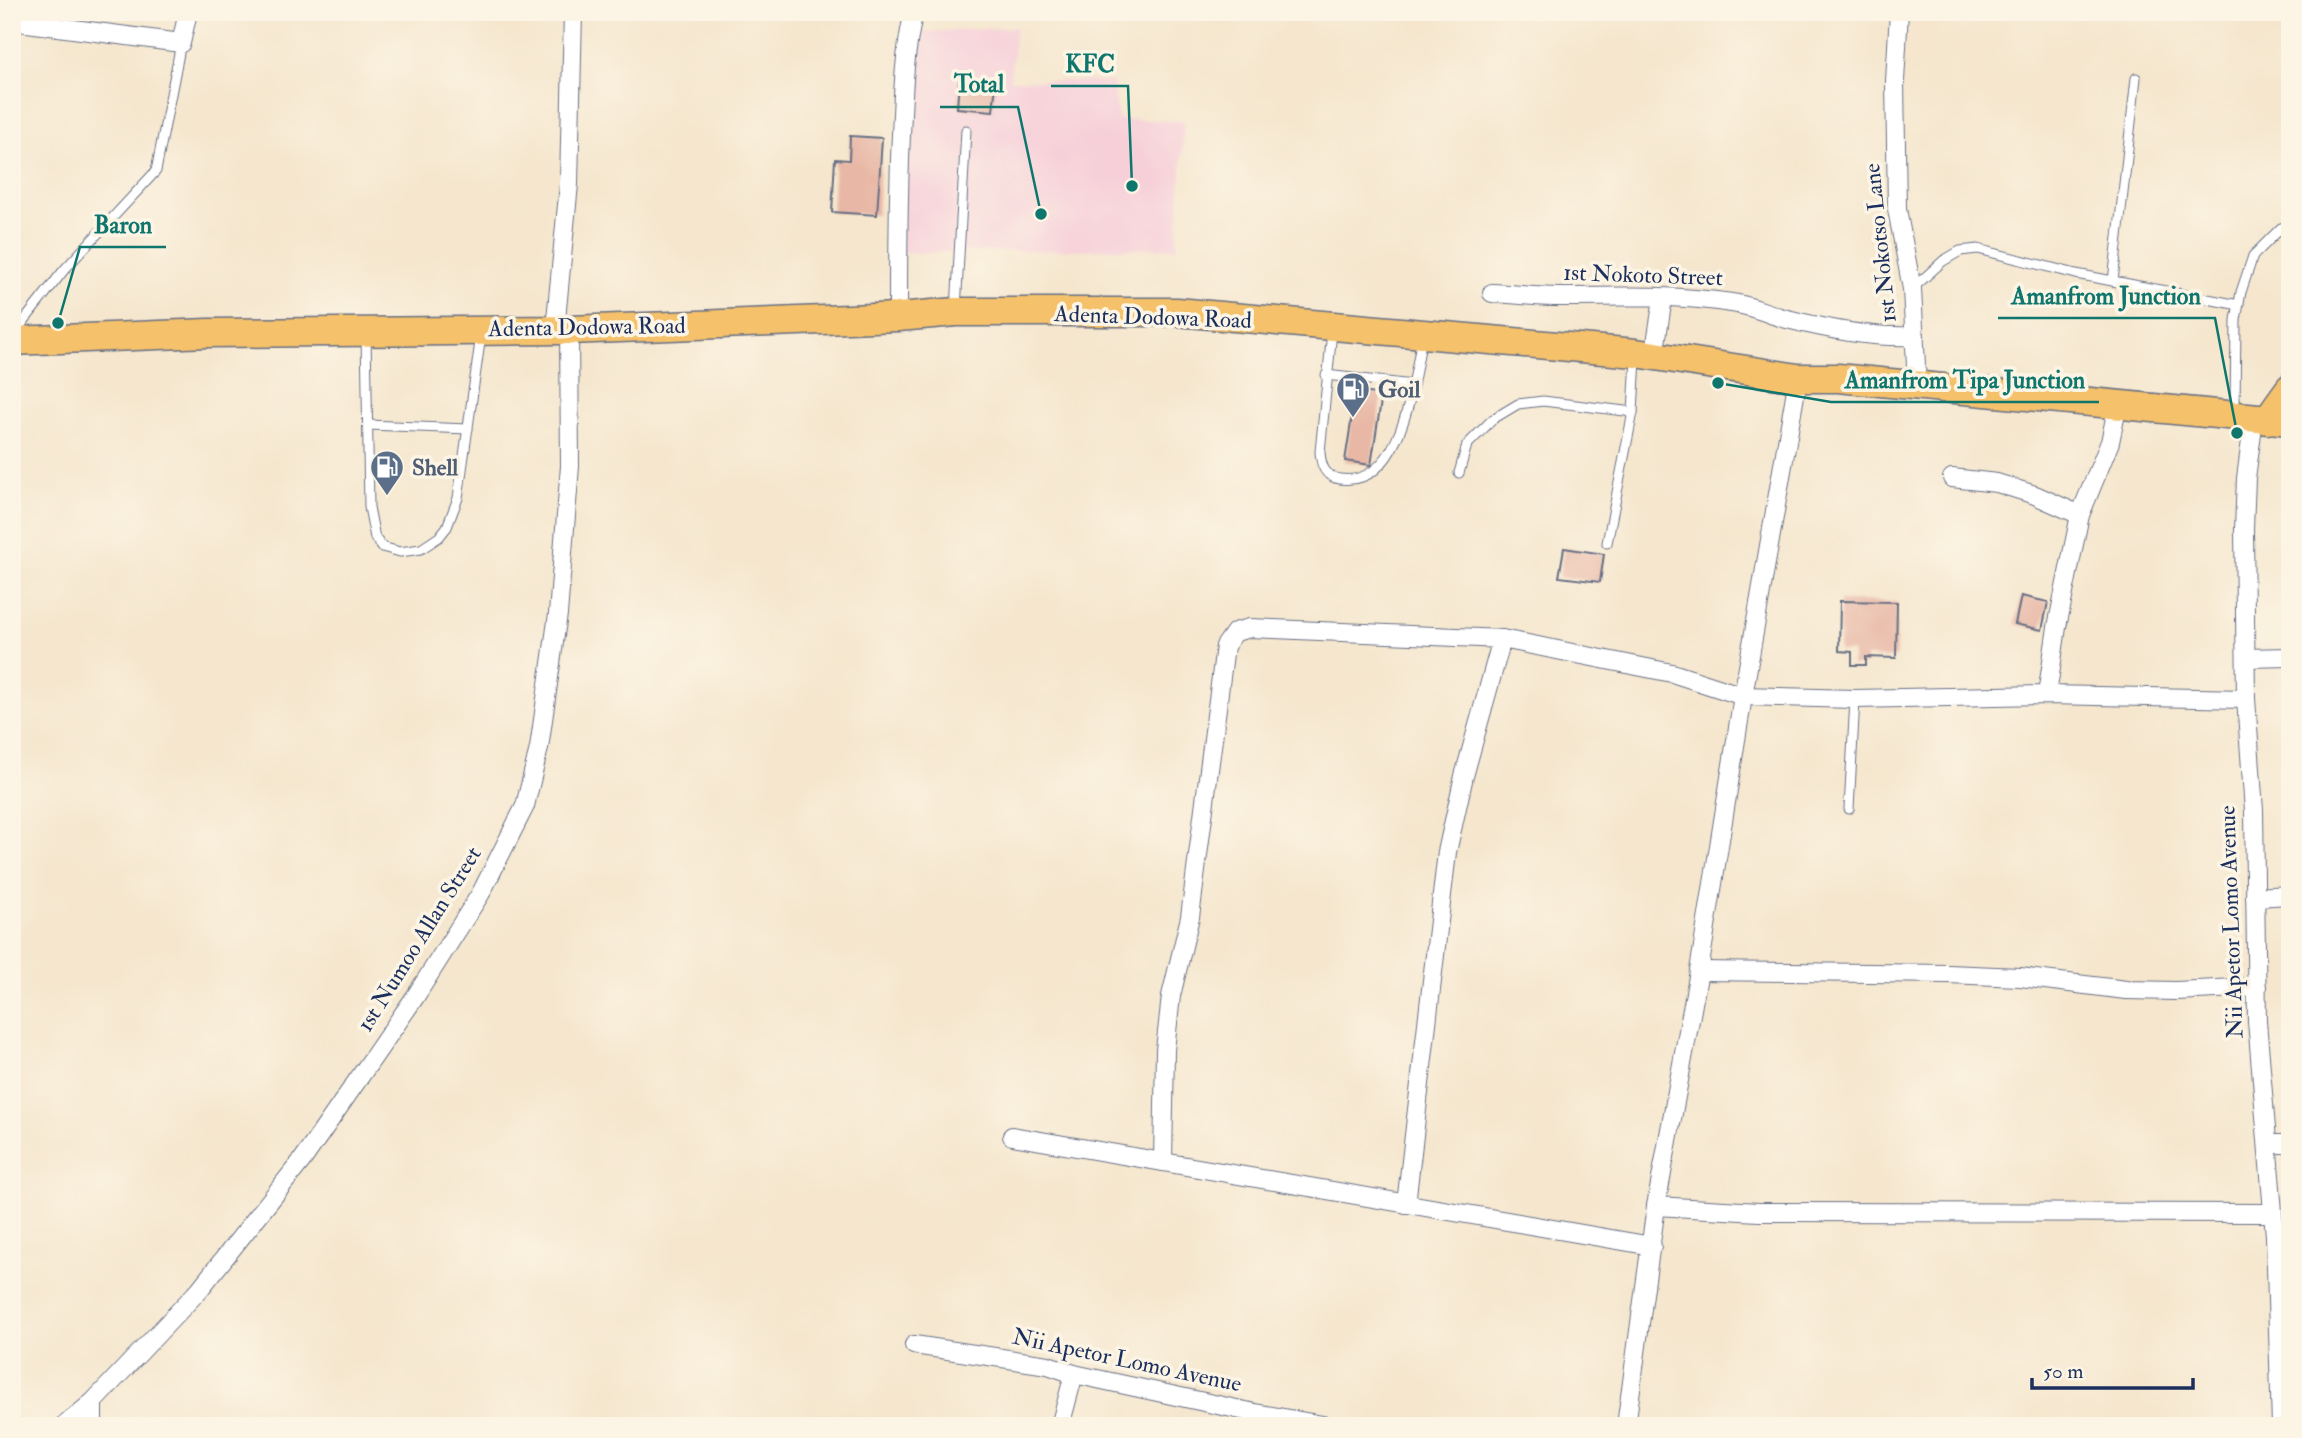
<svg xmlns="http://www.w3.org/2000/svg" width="2302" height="1438" font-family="'IM FELL Double Pica',serif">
	<rect width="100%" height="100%" fill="#fcf5e5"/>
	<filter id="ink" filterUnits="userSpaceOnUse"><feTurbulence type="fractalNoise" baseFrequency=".0143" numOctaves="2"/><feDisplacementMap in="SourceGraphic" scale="14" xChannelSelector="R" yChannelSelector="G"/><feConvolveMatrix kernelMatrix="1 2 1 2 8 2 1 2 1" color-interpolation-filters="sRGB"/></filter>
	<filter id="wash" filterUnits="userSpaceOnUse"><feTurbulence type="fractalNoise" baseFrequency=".00686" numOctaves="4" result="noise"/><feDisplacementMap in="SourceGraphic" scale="28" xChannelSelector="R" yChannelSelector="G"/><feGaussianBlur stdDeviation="1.57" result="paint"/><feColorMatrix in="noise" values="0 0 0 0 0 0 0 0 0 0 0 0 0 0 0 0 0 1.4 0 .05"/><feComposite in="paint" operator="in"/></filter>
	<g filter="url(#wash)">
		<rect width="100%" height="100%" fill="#f5e6cd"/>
		<!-- built -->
		<polygon fill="#f6cfd9" points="1016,27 1010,80 1113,82 1118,119 1184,121 1177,248 900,253 903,158 924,32"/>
		<g id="blocks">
			<!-- building -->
			<g fill="#e8b7a6">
				<polygon points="959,81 996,84 993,111 957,108"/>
				<polygon points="850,136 882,138 877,215 832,212 835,159 849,160"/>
				<polygon points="1356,391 1382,395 1371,465 1345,461"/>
				<polygon points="1564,548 1604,554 1600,582 1559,577"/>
				<polygon points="2021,596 2048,602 2042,630 2015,624"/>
				<polygon points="1840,601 1897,602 1896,658 1866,657 1866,665 1852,665 1852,652 1839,651"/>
			</g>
		</g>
	</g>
	<g filter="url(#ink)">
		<use href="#blocks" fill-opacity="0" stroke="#676f85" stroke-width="2"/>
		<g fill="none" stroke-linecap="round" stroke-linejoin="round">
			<!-- lane casing -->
			<g stroke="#676f85" stroke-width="11">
				<g id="lane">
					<polyline points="2113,281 2136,78"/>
					<polyline points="1913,288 1943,261 1960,251 1978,249 2076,274 2239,305"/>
					<polyline points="956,310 966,130"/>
					<path d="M1332,331L1320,452C1321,466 1325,477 1340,479C1403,488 1413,381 1422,338"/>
					<polyline points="366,334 369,507 375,538 382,547 400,552 421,549 439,537 447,527 458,498 481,335"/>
					<polyline points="13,335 64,270 156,171 181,43"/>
					<polyline points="1326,375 1413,385"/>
					<polyline points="2235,411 2236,320 2241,292 2253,256 2281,228 2290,225"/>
					<polyline points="368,425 468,429"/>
					<polyline points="1459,473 1467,445 1493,419 1518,404 1543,401 1633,412"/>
					<polyline points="1607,543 1633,412 1636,358"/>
					<polyline points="1849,809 1855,699"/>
				</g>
			</g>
			<!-- street casing -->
			<g stroke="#676f85" stroke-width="20">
				<g id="street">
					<polyline points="1899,12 1895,81 1897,209 1912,289 1917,385"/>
					<polyline points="12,21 181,43 188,12"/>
					<path d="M1492,293C1518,294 1545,298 1572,297C1625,296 1679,295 1732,303C1749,305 1766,313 1783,318C1827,329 1870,338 1915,336"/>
					<path d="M898,317C898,256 898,196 901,135C903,94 904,52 914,12"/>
					<polyline points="555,330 569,184 573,12"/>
					<polyline points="1654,356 1663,298"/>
					<polyline points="2254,418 2246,478 2244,529 2246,699 2254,811 2257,1021 2275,1236 2281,1426"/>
					<polyline points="1952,478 1997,483 2035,495 2080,515"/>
					<polyline points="2247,658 2290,657"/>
					<polyline points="2047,695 2057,627 2080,515 2110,442 2118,404"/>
					<polyline points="2255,897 2290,895"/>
					<polyline points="1699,971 1948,974 2020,977 2126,990 2176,991 2257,987"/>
					<polyline points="1012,1136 1652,1246"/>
					<polyline points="2268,1144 2290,1144"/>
					<polyline points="1163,1162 1165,1050 1171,996 1190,917 1225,646 1235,632 1250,628 1502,639"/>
					<polyline points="1406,1204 1447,852 1464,776 1502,639 1672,673 1743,696 1855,699 2047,695 2246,699"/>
					<polyline points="1656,1206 1759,1212 2273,1213"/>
					<polyline points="914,1345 1048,1365 1074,1374 1255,1413 1328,1426"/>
					<polyline points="64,1426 93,1402 199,1290 303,1159 415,997 481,893 525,806 539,748 558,614 570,466 569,330"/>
					<polyline points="93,1426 93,1402"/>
					<polyline points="1060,1426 1074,1374"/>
					<polyline points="1626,1426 1656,1206 1699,971 1743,696 1798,378"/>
				</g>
			</g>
			<!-- primary casing -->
			<g stroke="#676f85" stroke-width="31">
				<g id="primary">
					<polyline points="12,341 208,333 569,330 898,317 956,312 1177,312 1636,353 1798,378 1838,378 2290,421"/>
					<polyline points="2267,420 2290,388"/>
				</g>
			</g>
			<!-- lane -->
			<use href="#lane" stroke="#fff" stroke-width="9"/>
			<!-- street -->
			<use href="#street" stroke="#fff" stroke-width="18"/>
			<!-- primary -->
			<use href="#primary" stroke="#f5c16b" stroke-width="28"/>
		</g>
	</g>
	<!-- icons -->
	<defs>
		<g id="fuel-pin" transform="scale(1.75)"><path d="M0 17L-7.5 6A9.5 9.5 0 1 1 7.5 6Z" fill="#5c6f8a" stroke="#fcf5e5"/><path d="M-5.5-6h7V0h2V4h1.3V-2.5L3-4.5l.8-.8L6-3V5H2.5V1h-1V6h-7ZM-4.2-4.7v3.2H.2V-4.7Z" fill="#fff"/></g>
	</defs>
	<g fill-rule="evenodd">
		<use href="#fuel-pin" x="1353" y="389"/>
		<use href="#fuel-pin" x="387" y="467"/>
	</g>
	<g text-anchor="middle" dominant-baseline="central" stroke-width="7" stroke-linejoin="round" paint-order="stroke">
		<!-- street labels -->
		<g font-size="23" fill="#1b2f5e" stroke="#fcf5e5">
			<text transform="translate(1880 243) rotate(-96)">1st Nokotso Lane</text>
			<text transform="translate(1643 275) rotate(2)">1st Nokoto Street</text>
			<text transform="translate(1153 317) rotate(2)">Adenta Dodowa Road</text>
			<text transform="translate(587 327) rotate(-1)">Adenta Dodowa Road</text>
			<text transform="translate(2231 922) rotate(-92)">Nii Apetor Lomo Avenue</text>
			<text transform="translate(419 939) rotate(-58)">1st Numoo Allan Street</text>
			<text transform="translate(1127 1360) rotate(12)">Nii Apetor Lomo Avenue</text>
		</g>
		<!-- service labels -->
		<g font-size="23" font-weight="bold" fill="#4e5e75" stroke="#fcf5e5" text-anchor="start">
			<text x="1378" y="389">Goil</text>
			<text x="412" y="467">Shell</text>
		</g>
	</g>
	<!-- callouts -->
	<path fill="none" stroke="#0f766e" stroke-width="2.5" d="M1132 186L1128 86H1051M1041 214L1018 107H940M58 323L80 247H166M2237 433L2215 318H1998M1718 383L1831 402H2099"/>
	<g fill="#0f766e" stroke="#fcf5e5" stroke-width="2.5">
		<circle cx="1132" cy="186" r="7"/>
		<circle cx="1041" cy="214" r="7"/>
		<circle cx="58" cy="323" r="7"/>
		<circle cx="2237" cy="433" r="7"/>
		<circle cx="1718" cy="383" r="7"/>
	</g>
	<g font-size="24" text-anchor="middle" font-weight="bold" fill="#0f766e" stroke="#fcf5e5" stroke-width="7" stroke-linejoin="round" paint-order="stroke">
		<text x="1090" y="72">KFC</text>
		<text x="979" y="92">Total</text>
		<text x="123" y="233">Baron</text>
		<text x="2106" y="304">Amanfrom Junction</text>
		<text x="1965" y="388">Amanfrom Tipa Junction</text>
	</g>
	<!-- margin -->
	<rect width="2302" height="1438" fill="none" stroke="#fcf5e5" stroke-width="42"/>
	<!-- scale -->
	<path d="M2032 1378v10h161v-10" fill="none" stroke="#1b2f5e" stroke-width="3.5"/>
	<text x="2043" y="1378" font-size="21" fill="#1b2f5e" stroke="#fcf5e5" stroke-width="5" paint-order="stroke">50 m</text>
</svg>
